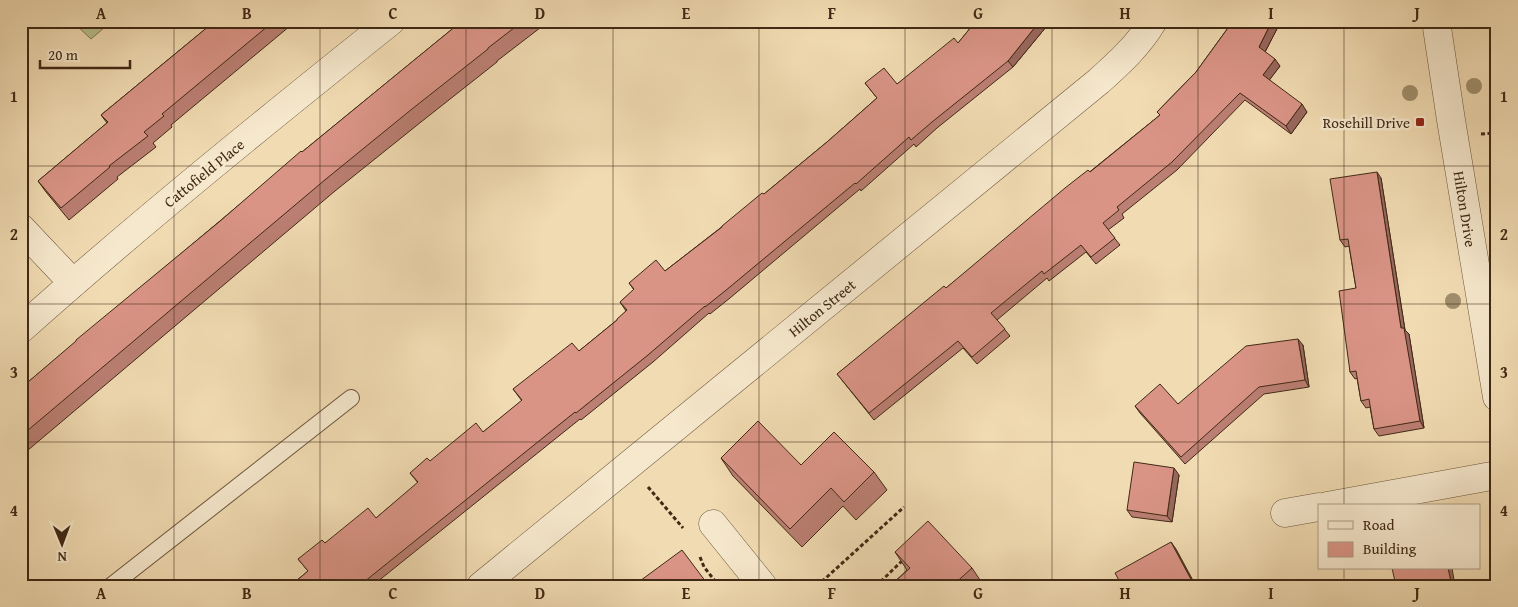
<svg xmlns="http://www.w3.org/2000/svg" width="1518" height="607" font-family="'Gentium Book Plus',serif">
	<rect width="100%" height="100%" fill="#f1dbb2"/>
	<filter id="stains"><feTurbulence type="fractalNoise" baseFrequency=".004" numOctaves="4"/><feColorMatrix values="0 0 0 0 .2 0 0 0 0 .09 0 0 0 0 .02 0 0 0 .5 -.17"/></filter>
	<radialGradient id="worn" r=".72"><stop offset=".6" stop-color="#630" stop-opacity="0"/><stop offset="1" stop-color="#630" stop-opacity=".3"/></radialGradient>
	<!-- green -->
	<polygon fill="#b8c08d" stroke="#7c7451" points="72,21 112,21 91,39"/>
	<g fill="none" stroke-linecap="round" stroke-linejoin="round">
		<!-- service casing -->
		<g stroke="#6c563c" stroke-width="18">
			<polyline id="service" points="111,586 351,398"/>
		</g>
		<!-- minor casing -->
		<g stroke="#6c563c" stroke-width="29">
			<g id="minor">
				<polyline points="21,228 73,283"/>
				<path d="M21,329C141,222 266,121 391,21"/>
				<polyline points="1327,506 1497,475"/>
				<polyline points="1285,513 1319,507"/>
				<polyline points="713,524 763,586"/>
			</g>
		</g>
		<!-- tertiary casing -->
		<g stroke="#6c563c" stroke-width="29">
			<g id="tertiary">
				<polyline points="1436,21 1451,120 1497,397"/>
				<path d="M481,586L1099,81C1119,63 1139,45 1153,21"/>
			</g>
		</g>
		<!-- path -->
		<g stroke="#402915" stroke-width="3" stroke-dasharray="4 2.5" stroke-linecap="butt">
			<polyline points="1481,134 1497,133"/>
			<polyline points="648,487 683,528"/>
			<polyline points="700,557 704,567 719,586"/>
			<polyline points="817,586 904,507"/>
			<polyline points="876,586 903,560"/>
		</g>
		<!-- service -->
		<use href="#service" stroke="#f6e8cd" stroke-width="16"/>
		<!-- minor -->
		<use href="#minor" stroke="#f6e8cd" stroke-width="28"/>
		<!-- tertiary -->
		<use href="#tertiary" stroke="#f6e8cd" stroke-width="28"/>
	</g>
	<!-- trees -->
	<g fill="#a08e6c">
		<circle cx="1474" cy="86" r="8"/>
		<circle cx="1410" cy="93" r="8"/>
		<circle cx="1453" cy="301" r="8"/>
	</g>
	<!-- wall -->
	<g fill="#bb7f73" stroke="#402915">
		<polygon points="215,21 296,21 171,125 172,127 153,143 156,147 117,177 118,179 69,220 46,192 38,181 107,123 101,115"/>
		<polygon points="462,21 549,21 497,61 497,62 421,122 335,191 21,456 21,388 302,152"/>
		<polygon points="976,21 1051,21 1013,67 937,128 916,147 914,144 861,191 860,189 730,298 710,314 709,313 653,362 581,420 580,419 372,586 290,586 308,571 298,559 325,543 376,518 418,483 410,473 430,461 483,432 522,401 513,389 579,351 617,320 626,311 620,302 634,290 629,283 665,271 764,194 827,142 877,98 865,83 897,84 958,43"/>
		<polygon points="1053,21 1066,21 1062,27"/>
		<polygon points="1233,21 1281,21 1265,52 1280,66 1269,80 1307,112 1291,134 1245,100 1177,170 1122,214 1124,218 1108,230 1120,245 1096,264 1086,252 1049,281 1047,278 997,320 1010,336 977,364 963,348 874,420 837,374 946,288 1160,115 1157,112 1196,72"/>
		<polygon points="1381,178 1405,330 1409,334 1424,428 1379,436 1374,429 1370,407 1366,408 1361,401 1357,378 1355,379 1350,372 1356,288 1349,246 1345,247 1340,240"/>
		<polygon points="1303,345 1309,387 1264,394 1185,464 1140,413 1135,406 1178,404"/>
		<polygon points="721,458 801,465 874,472 887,490 856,520 843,506 802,547 733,476"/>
		<polygon points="1179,475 1172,522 1132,517 1127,510"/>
		<polygon points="895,552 972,568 984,586 890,586 907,570"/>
	</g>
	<!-- shaded-wall -->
	<g fill="#99685e" stroke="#402915">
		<polygon points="1040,21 1051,21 1013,67 1008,61"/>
		<polygon points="1058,21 1066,21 1062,27"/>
		<polygon points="1272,21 1281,21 1264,54 1259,47"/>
		<polygon points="1275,59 1280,66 1268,82 1263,75"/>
		<polygon points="1302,104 1307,112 1291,134 1286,126"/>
		<polygon points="1377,172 1381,178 1405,330 1409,334 1424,428 1420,421 1401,328"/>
		<polygon points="1298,339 1303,345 1309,387 1305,380"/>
		<polygon points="1174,468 1179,475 1172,522 1167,516"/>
		<polygon points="1171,542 1176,549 1196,586 1195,586"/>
		<polygon points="1448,568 1452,568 1455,586 1452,586"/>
	</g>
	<!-- building -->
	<g fill="#da9486" stroke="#402915">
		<polygon points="215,21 274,21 162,114 164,116 144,132 148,136 109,166 110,167 61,208 38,181 108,122 101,115"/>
		<polygon points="462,21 523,21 488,48 488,49 412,109 326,179 21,436 21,388 76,341 76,340 219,222 301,151 302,152 402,70"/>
		<polygon points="976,21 1040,21 1008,61 932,122 911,140 909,137 856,184 855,183 725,291 705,307 705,306 648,355 576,413 575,412 359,586 290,586 308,571 298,559 322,540 325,543 368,508 376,518 418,482 410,473 427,458 430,461 476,423 483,432 522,400 513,389 572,343 579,351 617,320 617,319 627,310 620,302 634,289 629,283 656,260 665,271 722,227 722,226 762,193 764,194 827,142 877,98 865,83 884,68 897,84 954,38 958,43"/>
		<polygon points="1233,21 1272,21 1259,47 1275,59 1263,75 1302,104 1286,126 1240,93 1172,162 1117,207 1119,210 1103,223 1115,238 1091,257 1081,245 1044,274 1042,271 991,313 1005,329 972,357 958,341 869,413 837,374 944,286 946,288 1065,188 1088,170 1090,172 1160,115 1157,112 1196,72"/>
		<polygon points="1377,172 1401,328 1404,328 1420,421 1374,429 1369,399 1361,401 1356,371 1350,372 1339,291 1356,288 1348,239 1340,240 1330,179"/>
		<polygon points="1298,339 1305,380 1259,387 1181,457 1135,406 1160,384 1178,404 1246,346"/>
		<polygon points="758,421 801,465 834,432 874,472 844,502 831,488 790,529 721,458"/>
		<polygon points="1134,462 1174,468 1167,516 1127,510"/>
		<polygon points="928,521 972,568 952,586 890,586 910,568 895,552"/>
		<polygon points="1171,542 1194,585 1192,586 1122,586 1115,573"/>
		<polygon points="682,550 709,586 633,586"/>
		<polygon points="1392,568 1448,568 1452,586 1396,586"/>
	</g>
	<!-- grid -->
	<path fill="none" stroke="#402915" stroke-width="1" stroke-opacity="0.55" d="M174,21V586M320,21V586M466,21V586M613,21V586M759,21V586M905,21V586M1052,21V586M1198,21V586M1344,21V506M21,166H1497M21,304H1497M21,442H1497M1344,568V586"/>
	<!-- markers -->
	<rect fill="#8f2418" stroke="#f6e8cd" stroke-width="2" x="1415" y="117" width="10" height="10" rx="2.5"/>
	<g text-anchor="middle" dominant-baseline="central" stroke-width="5" stroke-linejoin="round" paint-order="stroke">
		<!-- poi labels -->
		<g font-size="15" fill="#402915" stroke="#f6e8cd" text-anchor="end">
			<text x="1410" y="122">Rosehill Drive</text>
		</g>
		<!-- street labels -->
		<g font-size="15" fill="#402915" stroke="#f6e8cd">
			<text transform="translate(204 173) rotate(-39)">Cattofield Place</text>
			<text transform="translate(1465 209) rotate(81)">Hilton Drive</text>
			<text transform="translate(822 308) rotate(-39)">Hilton Street</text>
		</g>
	</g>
	<!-- margin -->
	<rect width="1518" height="607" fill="none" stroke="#f1dbb2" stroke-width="55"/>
	<!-- legend -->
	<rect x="1318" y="504" width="162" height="65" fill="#f6e8cd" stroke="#ad9c83"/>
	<rect x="1328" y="521" width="25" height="8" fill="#f6e8cd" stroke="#ad9c83"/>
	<text x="1363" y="530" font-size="15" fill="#402915">Road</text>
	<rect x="1328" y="542" width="25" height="15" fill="#da9486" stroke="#ad9c83"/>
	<text x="1363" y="554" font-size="15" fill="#402915">Building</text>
	<!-- north arrow -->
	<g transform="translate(62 544) rotate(179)" stroke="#f6e8cd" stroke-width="4" paint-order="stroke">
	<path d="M0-4L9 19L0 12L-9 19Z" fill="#402915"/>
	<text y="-8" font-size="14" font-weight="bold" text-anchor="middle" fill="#402915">N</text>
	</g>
	<!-- scale -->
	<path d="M40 60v8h90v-8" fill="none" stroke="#402915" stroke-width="2.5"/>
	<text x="48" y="60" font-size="15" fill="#402915" stroke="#f6e8cd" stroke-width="4" paint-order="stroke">20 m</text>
	<rect x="28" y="28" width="1462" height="552" fill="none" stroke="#402915" stroke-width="2"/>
	<g font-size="16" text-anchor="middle" font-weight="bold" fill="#402915">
		<text x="101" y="19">A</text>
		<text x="247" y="19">B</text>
		<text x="393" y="19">C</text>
		<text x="540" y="19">D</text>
		<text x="686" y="19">E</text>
		<text x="832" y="19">F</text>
		<text x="978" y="19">G</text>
		<text x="1125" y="19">H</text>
		<text x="1271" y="19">I</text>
		<text x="1417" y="19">J</text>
		<text x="14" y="102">1</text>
		<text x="1504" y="102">1</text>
		<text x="14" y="240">2</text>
		<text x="1504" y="240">2</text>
		<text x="14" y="378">3</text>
		<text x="1504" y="378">3</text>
		<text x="14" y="516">4</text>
		<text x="1504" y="516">4</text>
		<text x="101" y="599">A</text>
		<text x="247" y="599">B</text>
		<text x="393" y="599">C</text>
		<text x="540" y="599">D</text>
		<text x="686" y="599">E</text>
		<text x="832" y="599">F</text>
		<text x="978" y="599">G</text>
		<text x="1125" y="599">H</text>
		<text x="1271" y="599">I</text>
		<text x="1417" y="599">J</text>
	</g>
	<rect width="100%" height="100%" filter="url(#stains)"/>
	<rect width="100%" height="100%" fill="url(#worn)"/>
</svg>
